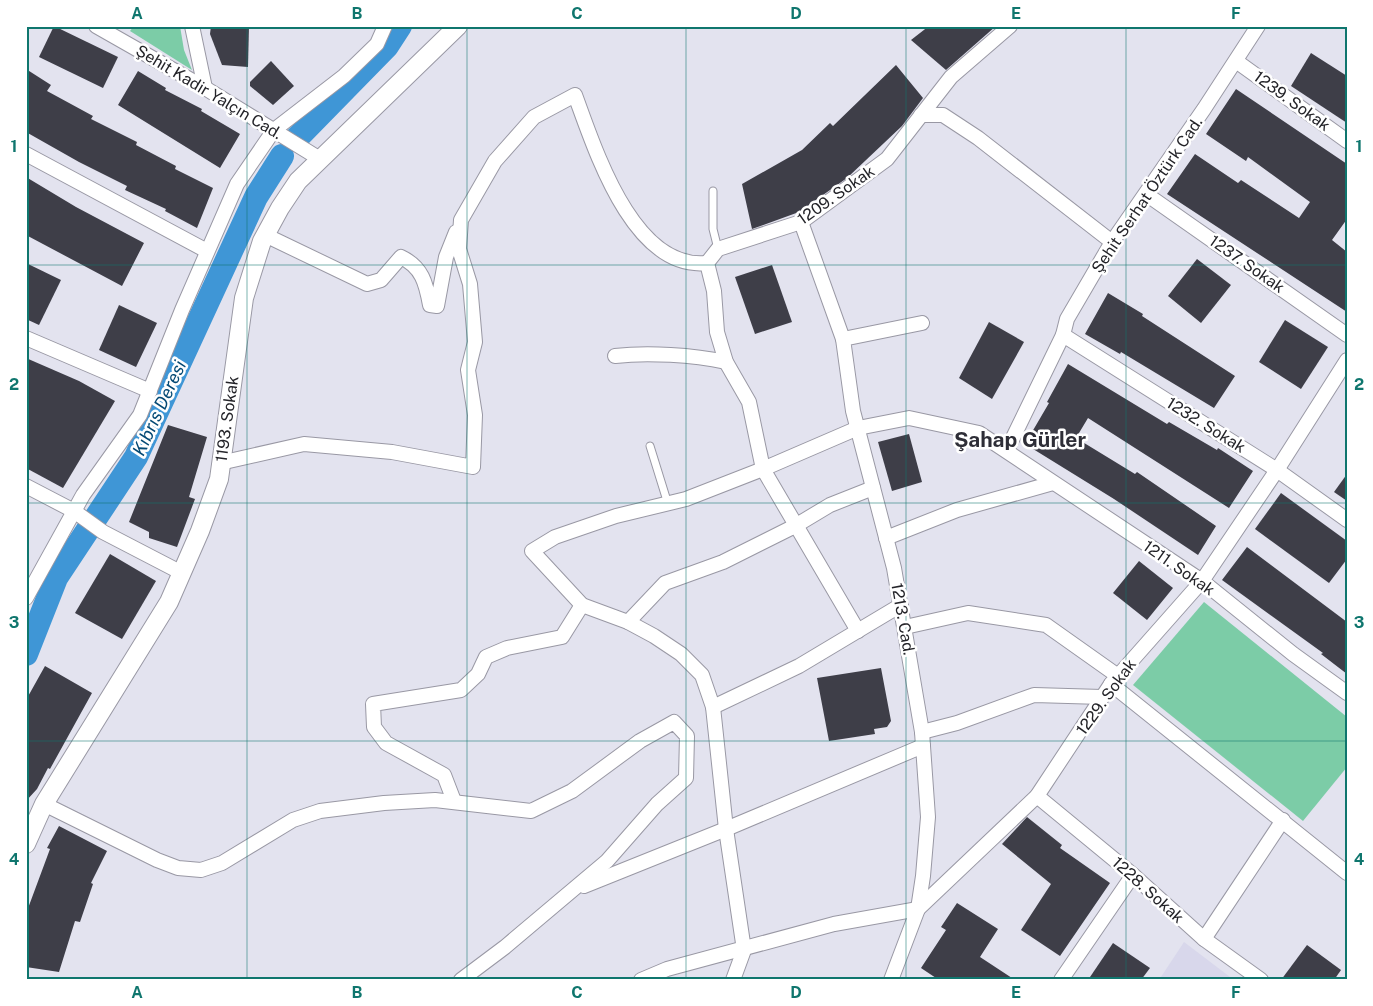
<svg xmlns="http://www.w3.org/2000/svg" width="1373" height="1006" font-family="'Public Sans',sans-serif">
	<rect width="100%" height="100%" fill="#e3e3ef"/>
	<!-- built -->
	<polygon fill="#d8d7eb" points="1184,942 1234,980 1159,980"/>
	<!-- green -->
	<g fill="#7ccca7">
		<polygon points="134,26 180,26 184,50 192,70 130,31"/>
		<polygon points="1204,602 1347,717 1347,767 1303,821 1133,685"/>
	</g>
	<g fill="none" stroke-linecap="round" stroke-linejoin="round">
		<!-- river -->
		<g stroke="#3f96d6" stroke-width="24">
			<polyline points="296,139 387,46 400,26"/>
			<polyline points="26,654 56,578 136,457 256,197 282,156"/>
		</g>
	</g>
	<!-- building -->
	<g fill="#3e3e48">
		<polygon points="54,26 118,57 103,88 39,57"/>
		<polygon points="211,26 249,26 248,67 222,65 210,34"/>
		<polygon points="929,26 996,26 946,70 911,40"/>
		<polygon points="1311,53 1347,76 1347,123 1291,86"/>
		<polygon points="271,61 294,86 273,105 250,86 250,82"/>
		<polygon points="896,65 923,98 902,126 847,178 799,212 752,229 742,184 802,150 830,123 833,126"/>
		<polygon points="26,69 51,85 47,91 93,116 91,119 137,142 136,145 176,166 175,169 213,188 197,228 165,211 166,209 125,190 127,186 79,162 26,132"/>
		<polygon points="138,71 166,88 165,90 202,109 201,111 240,134 220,168 118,105"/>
		<polygon points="1236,89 1347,164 1347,219 1332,240 1347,252 1347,312 1167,194 1195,154 1238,183 1241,180 1299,218 1310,202 1248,157 1246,161 1206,134"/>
		<polygon points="26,177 76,207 144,243 122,286 26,235"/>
		<polygon points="1197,259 1231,285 1201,323 1168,296"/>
		<polygon points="26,263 61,280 39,325 26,319"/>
		<polygon points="772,265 792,322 755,334 735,277"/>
		<polygon points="1108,293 1143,314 1142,316 1235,376 1214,408 1121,352 1120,354 1085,334"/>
		<polygon points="119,305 157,323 136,367 99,350"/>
		<polygon points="1285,320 1328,347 1301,389 1259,362"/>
		<polygon points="989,322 1024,342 992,399 959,378"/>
		<polygon points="26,358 79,381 115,401 63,488 26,468"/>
		<polygon points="1068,364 1167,424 1169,422 1217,450 1218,448 1253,471 1229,508 1088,418 1076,438 1135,474 1137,472 1216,526 1198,555 1114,499 1025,444 1049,403 1047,402"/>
		<polygon points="168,425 207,437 189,497 195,499 177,547 149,538 149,532 129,522"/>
		<polygon points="909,434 922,482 892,491 878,442"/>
		<polygon points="1347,474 1347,501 1334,492"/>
		<polygon points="1281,493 1347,541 1347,559 1329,583 1255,529"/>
		<polygon points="1247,547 1347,622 1347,674 1321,654 1323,653 1222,580"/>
		<polygon points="110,554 156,581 122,639 75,613"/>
		<polygon points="1139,561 1173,588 1147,620 1113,593"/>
		<polygon points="45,666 92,693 50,769 48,768 37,789 26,801 26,700"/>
		<polygon points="881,668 891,721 887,727 874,729 875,734 829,741 817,678"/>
		<polygon points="1027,817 1062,845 1060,848 1110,883 1060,956 1021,930 1051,884 1002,844"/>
		<polygon points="59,826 107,851 91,883 93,884 80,922 75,921 59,972 26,967 26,926 29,912 27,911 50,849 47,848"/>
		<polygon points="957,903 998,929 980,957 1015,980 939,980 921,968 946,930 941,927"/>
		<polygon points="1113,943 1150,968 1141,980 1088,980"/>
		<polygon points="1307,945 1341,970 1334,980 1281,980"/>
	</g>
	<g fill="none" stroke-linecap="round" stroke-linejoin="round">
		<!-- service casing -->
		<g stroke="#9998a4" stroke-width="9">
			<g id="service">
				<polyline points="713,191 713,229 718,249"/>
				<polyline points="650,446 668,504"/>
			</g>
		</g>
		<!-- minor casing -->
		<g stroke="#9998a4" stroke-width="16">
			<g id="minor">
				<polyline points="96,26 205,88 320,159"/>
				<polyline points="192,26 205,88"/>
				<polyline points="1236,61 1347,141"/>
				<polyline points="921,115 943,115 978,138 1112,242"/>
				<polyline points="26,154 207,251"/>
				<polyline points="1146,194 1347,335"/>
				<polyline points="801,222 843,339"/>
				<path d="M265,235L367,284L381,280L401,257C422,267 426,283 430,305L437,306L446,257L456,232"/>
				<polyline points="1063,335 1277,470 1347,520"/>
				<polyline points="26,338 150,391"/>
				<path d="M615,356C648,352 693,355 726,362"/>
				<polyline points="1007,450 1063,335 1067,319 1112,242 1204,109 1258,26"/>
				<path d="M220,463L304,444L392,452L473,467L475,415L468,370L475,342L470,284L459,249L461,220L495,161L534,117L575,95C595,149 633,271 707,263"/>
				<polyline points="26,486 74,511 103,532 182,573"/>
				<polyline points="886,538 957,510 1053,483"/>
				<polyline points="26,598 83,495 140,415 182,310 237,184 274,130 344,76 377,44 385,26"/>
				<polyline points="628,622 665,583 723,562 795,526 830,505 873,488"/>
				<polyline points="905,627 968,613 1046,625 1118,676"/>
				<polyline points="858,631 763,469 749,402 726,362 717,332 714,291 707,263 718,249 801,222 887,159 951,77 1010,26"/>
				<polyline points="1111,684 1347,873"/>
				<polyline points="713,707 799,666 901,605"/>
				<polyline points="922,732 957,723 1034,695 1102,697"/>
				<polyline points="1037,796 1133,875 1204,939 1261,980"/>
				<polyline points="454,801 444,775 386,743 374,727 373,704 461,690 478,674 486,657 507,648 562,637 582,605"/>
				<polyline points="44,804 157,860 178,868 201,870 222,863 293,820 320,811 384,803 435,800 531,811 572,791 640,741 674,722 687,736 686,778 657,804 607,861 505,947 461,980"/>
				<polyline points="584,886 726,829 923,746"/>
				<polyline points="1204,939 1283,820"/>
				<polyline points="641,980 667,969 834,924 918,909 1037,796 1111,684 1202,581 1277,470 1347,360"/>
				<polyline points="733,980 744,950 726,829 713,707 702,675 681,654 654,636 628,622 582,605 532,551 555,537 616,516 686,499 763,469 858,428 909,418 979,433 1202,581 1293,654 1347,693"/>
				<polyline points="891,980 918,909 923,876 928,817 922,732 894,568 853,411 843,339 922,323"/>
				<polyline points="1061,980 1133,875"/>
			</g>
		</g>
		<!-- tertiary casing -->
		<g stroke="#9998a4" stroke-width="20">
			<polyline id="tertiary" points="26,844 44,804 169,602 200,531 219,479 244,298 262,241 280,208 298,181 458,26"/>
		</g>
		<!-- service -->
		<use href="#service" stroke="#fff" stroke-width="7"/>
		<!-- minor -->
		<use href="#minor" stroke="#fff" stroke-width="14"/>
		<!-- tertiary -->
		<use href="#tertiary" stroke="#fff" stroke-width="18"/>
	</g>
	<!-- grid -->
	<path fill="none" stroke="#0f766e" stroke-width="1" stroke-opacity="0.55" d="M247,26V980M467,26V980M686,26V980M906,26V980M1126,26V980M26,265H1347M26,503H1347M26,741H1347"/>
	<g text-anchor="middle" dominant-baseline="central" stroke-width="5" stroke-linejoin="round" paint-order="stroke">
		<!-- street labels -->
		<g font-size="16" fill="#242429" stroke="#fff">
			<text transform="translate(209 92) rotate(31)">Şehit Kadir Yalçın Cad.</text>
			<text transform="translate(1292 101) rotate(36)">1239. Sokak</text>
			<text transform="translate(836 195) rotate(-35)">1209. Sokak</text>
			<text transform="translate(1147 195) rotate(-56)">Şehit Serhat Öztürk Cad.</text>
			<text transform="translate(1247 264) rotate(35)">1237. Sokak</text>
			<text transform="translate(227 419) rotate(-82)">1193. Sokak</text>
			<text transform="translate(1206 425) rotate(32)">1232. Sokak</text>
			<text transform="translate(1179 568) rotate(35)">1211. Sokak</text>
			<text transform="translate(903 619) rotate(80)">1213. Cad.</text>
			<text transform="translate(1106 697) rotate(-54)">1229. Sokak</text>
			<text transform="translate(1148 890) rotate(42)">1228. Sokak</text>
		</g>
		<!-- water labels -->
		<g font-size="18" font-style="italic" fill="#044974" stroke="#fff">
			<text transform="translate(159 408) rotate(-65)">Kıbrıs Deresi</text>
		</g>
		<!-- district labels -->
		<g font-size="21" font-weight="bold" fill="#2e2e37" stroke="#fff">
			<text x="1020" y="439">Şahap Gürler</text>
		</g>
	</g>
	<!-- border -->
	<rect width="1373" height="1006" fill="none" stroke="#ffffff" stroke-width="55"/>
	<rect x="28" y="28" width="1318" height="950" fill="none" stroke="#0f766e" stroke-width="2"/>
	<g font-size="16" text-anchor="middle" font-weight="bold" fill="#0f766e">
		<text x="137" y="19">A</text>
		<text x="357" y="19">B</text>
		<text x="577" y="19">C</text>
		<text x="796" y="19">D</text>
		<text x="1016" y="19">E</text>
		<text x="1236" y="19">F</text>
		<text x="14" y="152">1</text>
		<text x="1359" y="152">1</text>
		<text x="14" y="390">2</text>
		<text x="1359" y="390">2</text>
		<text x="14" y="628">3</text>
		<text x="1359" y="628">3</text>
		<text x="14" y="865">4</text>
		<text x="1359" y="865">4</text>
		<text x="137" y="998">A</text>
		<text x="357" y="998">B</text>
		<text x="577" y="998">C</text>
		<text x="796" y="998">D</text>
		<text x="1016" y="998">E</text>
		<text x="1236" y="998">F</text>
	</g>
</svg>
